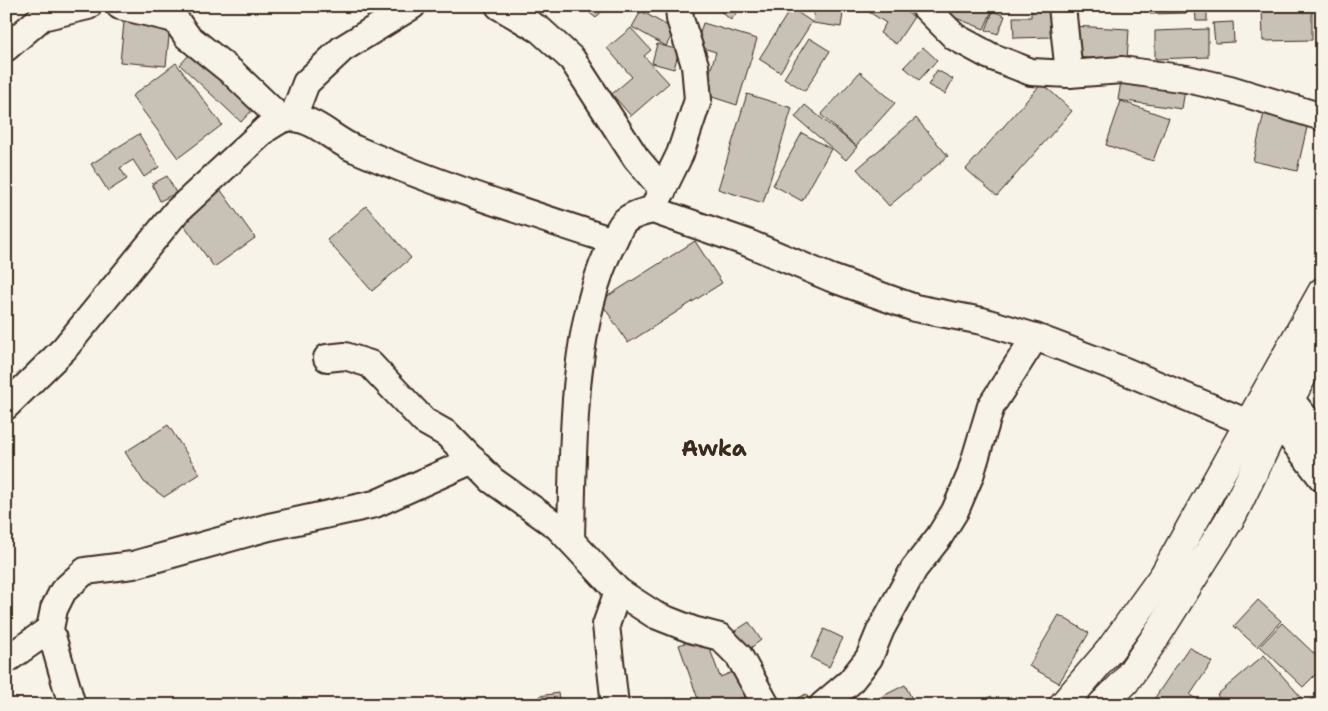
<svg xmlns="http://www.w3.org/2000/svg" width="1328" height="711" font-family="'Shantell Sans',sans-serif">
	<rect width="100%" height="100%" fill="#f7f3e8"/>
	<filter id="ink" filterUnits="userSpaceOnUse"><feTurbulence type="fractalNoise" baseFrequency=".02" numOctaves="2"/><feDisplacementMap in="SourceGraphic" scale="10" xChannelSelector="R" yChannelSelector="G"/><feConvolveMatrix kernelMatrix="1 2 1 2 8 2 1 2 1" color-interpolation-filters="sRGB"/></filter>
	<g filter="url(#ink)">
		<!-- building -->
		<g fill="#c8c1b6" stroke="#3b2a1e">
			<polygon points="581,6 606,6 596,18"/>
			<polygon points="714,6 742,6 731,20"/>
			<polygon points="815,6 844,6 841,27 813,23"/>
			<polygon points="860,6 897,6 914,17 896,44 880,33 886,23"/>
			<polygon points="940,6 979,6 992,11 984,29 938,11"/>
			<polygon points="1031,6 1050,6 1051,37 1014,38 1013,17 1031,17"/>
			<polygon points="1092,6 1149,6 1149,8 1092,11"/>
			<polygon points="1150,6 1186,6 1186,13 1150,14"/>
			<polygon points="1195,6 1207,6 1207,21 1196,21"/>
			<polygon points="1262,6 1312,6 1312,40 1263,41"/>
			<polygon points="791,8 812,22 780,72 759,59"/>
			<polygon points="641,11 675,30 666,46 632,27"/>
			<polygon points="993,11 1005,16 998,34 986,30"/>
			<polygon points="1317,17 1322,17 1322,34 1318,34"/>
			<polygon points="124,22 170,26 166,66 120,62"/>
			<polygon points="1233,22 1234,42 1215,43 1213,23"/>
			<polygon points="703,23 757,39 737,105 703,94 716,52 696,46"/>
			<polygon points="1072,26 1129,29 1127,60 1070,57"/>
			<polygon points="631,28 651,50 644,56 669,83 631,116 612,94 632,77 607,48"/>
			<polygon points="1208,29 1208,57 1155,59 1155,31"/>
			<polygon points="809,38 830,51 805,91 784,78"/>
			<polygon points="657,44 679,50 674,69 652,63"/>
			<polygon points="923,47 937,60 919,80 904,67"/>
			<polygon points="195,48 257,105 241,122 180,65"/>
			<polygon points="176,63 222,125 178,158 132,96"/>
			<polygon points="937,70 953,79 945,94 928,85"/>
			<polygon points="860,72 895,103 856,146 821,115"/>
			<polygon points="1122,75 1186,83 1182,109 1118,100"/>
			<polygon points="1042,83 1072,111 997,196 966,169"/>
			<polygon points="747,94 792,108 763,203 718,189"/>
			<polygon points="1121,101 1169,118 1153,161 1106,145"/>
			<polygon points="805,105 857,147 846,160 795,117"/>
			<polygon points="1264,113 1308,123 1297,171 1253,161"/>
			<polygon points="916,118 948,156 889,206 857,169"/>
			<polygon points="802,133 831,149 802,201 773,185"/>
			<polygon points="139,134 159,167 144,177 133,160 120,168 127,179 108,191 91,164"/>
			<polygon points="167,176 176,193 160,201 152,184"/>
			<polygon points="220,189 255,238 214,267 179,218"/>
			<polygon points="366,206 411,258 372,291 327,240"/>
			<polygon points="695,241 722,283 628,343 600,301"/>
			<polygon points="168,425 200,474 164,497 144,482 125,452"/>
			<polygon points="1258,600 1281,621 1257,647 1234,626"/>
			<polygon points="1059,615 1089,633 1059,683 1029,666"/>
			<polygon points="749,622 761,640 748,650 735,631"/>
			<polygon points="1282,623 1322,661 1322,668 1303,687 1260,646"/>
			<polygon points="824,629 843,638 829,667 811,658"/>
			<polygon points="705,635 720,677 738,670 747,696 722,705 700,705 679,645"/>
			<polygon points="1189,647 1212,662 1190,695 1205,705 1150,705"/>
			<polygon points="1264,655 1301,697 1292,705 1225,705 1217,695"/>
			<polygon points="905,685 915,705 865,705"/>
			<polygon points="1322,688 1322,705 1306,705"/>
			<polygon points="558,693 560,705 541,705 540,696"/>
			<polygon points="806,694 812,705 785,705"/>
			<polygon points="753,695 758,705 735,705"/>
			<polygon points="991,696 998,705 978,705"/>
		</g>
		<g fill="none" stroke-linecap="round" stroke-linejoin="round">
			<!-- minor casing -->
			<g stroke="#3b2a1e" stroke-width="30">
				<g id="minor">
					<polyline points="120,6 175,19 187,36 233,73 281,119"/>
					<polyline points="499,6 540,30 572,59 636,158 663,190"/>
					<polyline points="924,6 955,37 990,56 1031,72 1069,74 1122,70 1187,79 1230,89 1322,117"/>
					<polyline points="1062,6 1069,74"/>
					<polyline points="6,48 42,17 88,6"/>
					<polyline points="293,117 306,83 342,49 412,6"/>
					<polyline points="655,205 680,154 698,100 695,65 680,19 679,6"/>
					<polyline points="327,358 345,356 370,364 424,421 447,434 492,480 558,527 618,591 655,615 693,630 720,637 739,656 766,705"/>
					<polyline points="1290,399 1322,438"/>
					<path d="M6,406L64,349L176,212L267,128C276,123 283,116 294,118C316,120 335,141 355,149C439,185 527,213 613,241"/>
					<polyline points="1278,421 1322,478"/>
					<path d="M571,540C573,450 571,325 612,244C616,237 619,226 625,221C633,214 643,212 653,210L748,243L831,278L915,308L982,321L1035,337L1125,371L1248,423"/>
					<polyline points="6,660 50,629"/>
					<polyline points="72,705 50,629 54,609 63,591 85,571 133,565 269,527 375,504 473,460"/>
					<polyline points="615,705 606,625 618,591"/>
					<polyline points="823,705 850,682 869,658 881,629 914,569 939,537 955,511 970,476 991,406 1035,337"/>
				</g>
			</g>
			<!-- primary casing -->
			<g stroke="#3b2a1e" stroke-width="31">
				<g id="primary">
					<polyline points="1063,705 1110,650 1164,575 1322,292"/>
					<polyline points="1102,705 1125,682 1153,641 1233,514 1278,421 1322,340"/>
				</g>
			</g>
			<!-- minor -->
			<use href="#minor" stroke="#f7f3e8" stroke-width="26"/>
			<!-- primary -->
			<use href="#primary" stroke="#f7f3e8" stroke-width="28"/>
		</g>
	</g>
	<g text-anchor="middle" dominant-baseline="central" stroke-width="5" stroke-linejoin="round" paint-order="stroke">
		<!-- town labels -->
		<g font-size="22" font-weight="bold" fill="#3b2a1e" stroke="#f7f3e8">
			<text x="714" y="448">Awka</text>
		</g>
	</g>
	<!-- margin -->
	<rect width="1328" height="711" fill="none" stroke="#f7f3e8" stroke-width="25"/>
	<rect x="12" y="12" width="1303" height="686" fill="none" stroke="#3b2a1e" stroke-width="2" filter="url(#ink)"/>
</svg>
